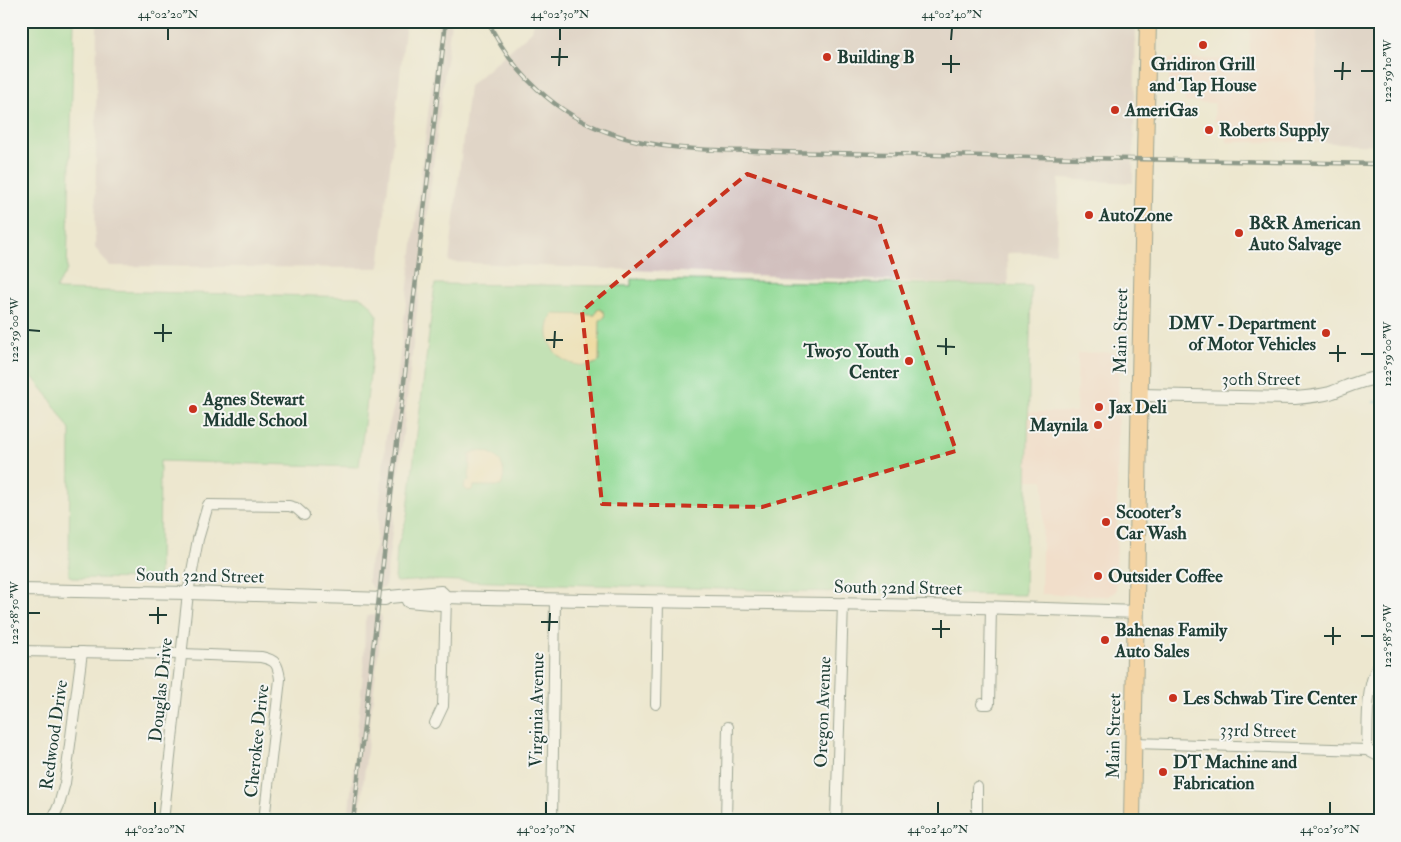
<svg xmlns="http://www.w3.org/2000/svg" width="1401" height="842" font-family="'IM FELL Double Pica',serif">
	<rect width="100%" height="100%" fill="#f6f6f2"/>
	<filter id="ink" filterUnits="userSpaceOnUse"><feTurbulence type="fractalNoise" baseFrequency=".02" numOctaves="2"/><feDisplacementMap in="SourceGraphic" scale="10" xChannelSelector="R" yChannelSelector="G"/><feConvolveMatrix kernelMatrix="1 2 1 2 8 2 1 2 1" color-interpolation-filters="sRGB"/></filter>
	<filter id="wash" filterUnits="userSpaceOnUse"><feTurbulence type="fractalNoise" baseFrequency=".0096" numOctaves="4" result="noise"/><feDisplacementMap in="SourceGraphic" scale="20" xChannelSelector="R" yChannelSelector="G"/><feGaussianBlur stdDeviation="1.12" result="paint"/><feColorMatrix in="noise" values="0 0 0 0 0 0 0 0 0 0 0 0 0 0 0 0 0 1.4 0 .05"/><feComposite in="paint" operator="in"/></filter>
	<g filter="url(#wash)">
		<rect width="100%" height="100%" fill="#ede7cf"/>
		<!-- built -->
		<g fill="#f6d2c3">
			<polygon points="1251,21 1317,21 1315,142 1227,142 1227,122 1214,122 1215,103 1185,102 1185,84 1169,83 1169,60 1173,58 1249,60"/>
			<polygon points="1119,352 1116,591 1109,596 1041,594 1044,480 1027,480 1029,412 1076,412 1078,353"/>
		</g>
		<!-- industrial -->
		<g fill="#d1bfbd">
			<polygon points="97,21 406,21 379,268 110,266 95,248"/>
			<polygon points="439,21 451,21 433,166 392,533 385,588 372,588 368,582 368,575 370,563 376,545 386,436 394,406"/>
			<polygon points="534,21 1136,21 1133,183 1059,179 1056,253 1007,253 1008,286 449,262 469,86 532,31"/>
			<polygon points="1317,21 1380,21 1380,145 1315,142"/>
			<polygon points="371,614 381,615 382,618 359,821 348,821 364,663 365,621 367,616"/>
		</g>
		<!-- green -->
		<g fill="#91da95" stroke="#588c64">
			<path d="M21,21H74L67,270L56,288L59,290L360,297C369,302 373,306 377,316L359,467L160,461L159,579L72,578V576H69L70,430L48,396L21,363Z"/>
			<polygon points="631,279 1031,286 1025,595 790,591 428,580 397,582 395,581 397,548 407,517 435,284 631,286"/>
		</g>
		<!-- sand -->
		<g fill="#eeda9e" stroke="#868c69">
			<path d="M600,309L604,312C606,317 603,319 600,320L599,362C568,376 535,345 553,314L595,315L597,310Z"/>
			<path d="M476,451C498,450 509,467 501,486H474L472,490L468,491L464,488L465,483L469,480L470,454Z"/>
		</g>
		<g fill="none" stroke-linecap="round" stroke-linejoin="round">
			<!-- stream -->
			<polyline stroke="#47b3c5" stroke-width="2.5" points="1374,402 1380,402"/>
		</g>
	</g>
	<g filter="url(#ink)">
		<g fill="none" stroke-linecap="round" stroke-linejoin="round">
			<!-- minor casing -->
			<g stroke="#3e564b" stroke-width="12">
				<g id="minor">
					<path d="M21,651L182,654L261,657C276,660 278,664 280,679L264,821"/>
					<polyline points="656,704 658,601"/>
					<polyline points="982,704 989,704 991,608"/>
					<polyline points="435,723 443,706 446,597"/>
					<polyline points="1134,743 1367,750 1380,757"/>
					<path d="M1367,750C1368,728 1365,680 1380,664"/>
					<polyline points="52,821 59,805 65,783 82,652"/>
					<polyline points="163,821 188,593 198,539 208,505 289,506 296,508 304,515"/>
					<polyline points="552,821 555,600"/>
					<polyline points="726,821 728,727"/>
					<polyline points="836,821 843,603"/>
					<polyline points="977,821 977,787"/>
				</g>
			</g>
			<!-- tertiary casing -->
			<g stroke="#3e564b" stroke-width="14">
				<g id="tertiary">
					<path d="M1140,395L1295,398C1307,397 1319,396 1330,393C1347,387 1362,379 1380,378"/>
					<polyline points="21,590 188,593 385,599"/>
					<path d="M379,598L441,592L446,597C676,603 906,603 1136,612"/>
					<polyline points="408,601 441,604 446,597"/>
				</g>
			</g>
			<!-- primary casing -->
			<g stroke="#3e564b" stroke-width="18">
				<polyline id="primary" points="1132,821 1140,378 1148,21"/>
			</g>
			<!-- minor -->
			<use href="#minor" stroke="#fff" stroke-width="10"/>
			<!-- tertiary -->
			<use href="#tertiary" stroke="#fff" stroke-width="12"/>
			<!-- primary -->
			<use href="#primary" stroke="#fcbd6f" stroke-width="16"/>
			<!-- rail casing -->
			<g stroke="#1f3d34" stroke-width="4.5">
				<g id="rail">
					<path d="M488,21C511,72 557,115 610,133C658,150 706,150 755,151C799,153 843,153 888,154C1052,157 1216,160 1380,164"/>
					<polyline points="353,821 446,21"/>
				</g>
			</g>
			<!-- rail -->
			<use href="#rail" stroke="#f6f6f2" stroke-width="2.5" stroke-dasharray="8" stroke-linecap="butt"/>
		</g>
	</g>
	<!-- marked area -->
	<path d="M0 0H1401V842H0ZM747,174L878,219L956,451L762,507L602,504L582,311Z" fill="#ede7cf" fill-opacity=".55" fill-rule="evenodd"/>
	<path fill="none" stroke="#c8321e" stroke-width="4" stroke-dasharray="10 6" stroke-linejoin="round" d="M747,174L878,219L956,451L762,507L602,504L582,311Z"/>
	<!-- ticks -->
	<path fill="none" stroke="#1f3d34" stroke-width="2" d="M168,40V28M560,40V28M951,40L952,28M551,57H568M942,64H960M559,66L560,48M1334,71H1351M1361,71H1374M951,73V55M1342,80L1343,62M28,330L40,331M154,333H172M546,340H563M163,342V324M937,346L955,347M554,348L555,331M1329,353H1346M1361,354H1374M946,355V338M1338,362V345M28,613H40M149,615H167M541,622H558M158,624V607M932,629H950M549,631L550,613M1324,636H1341M1361,636H1374M941,638V620M1333,645V627M155,814V802M546,814V802M938,814V802M1330,814V802"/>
	<!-- markers -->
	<g fill="#c8321e" stroke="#f6f6f2" stroke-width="2">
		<circle cx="1203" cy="45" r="5"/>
		<circle cx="827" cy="57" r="5"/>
		<circle cx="1115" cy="110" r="5"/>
		<circle cx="1209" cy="130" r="5"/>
		<circle cx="1089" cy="215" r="5"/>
		<circle cx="1239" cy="233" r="5"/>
		<circle cx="1326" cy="333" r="5"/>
		<circle cx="909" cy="361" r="5"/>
		<circle cx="1099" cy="407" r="5"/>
		<circle cx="193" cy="409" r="5"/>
		<circle cx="1098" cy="425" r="5"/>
		<circle cx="1106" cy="522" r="5"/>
		<circle cx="1098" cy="576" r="5"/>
		<circle cx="1105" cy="640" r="5"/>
		<circle cx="1173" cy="698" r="5"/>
		<circle cx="1163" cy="772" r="5"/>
	</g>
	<g text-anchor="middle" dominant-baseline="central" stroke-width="4" stroke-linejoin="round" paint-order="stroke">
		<!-- poi labels -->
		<g font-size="18" font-weight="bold" fill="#1f3d34" stroke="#f6f6f2" text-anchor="start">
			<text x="837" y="57">Building B</text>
			<text x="1203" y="64" text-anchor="middle">Gridiron Grill<tspan x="1203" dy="21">and Tap House</tspan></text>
			<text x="1125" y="110">AmeriGas</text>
			<text x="1219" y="130">Roberts Supply</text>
			<text x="1099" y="215">AutoZone</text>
			<text x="1249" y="223">B&amp;R American<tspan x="1249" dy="21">Auto Salvage</tspan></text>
			<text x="1316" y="323" text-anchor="end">DMV - Department<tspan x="1316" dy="21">of Motor Vehicles</tspan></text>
			<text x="899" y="351" text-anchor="end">Two50 Youth<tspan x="899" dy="21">Center</tspan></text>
			<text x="203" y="399">Agnes Stewart<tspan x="203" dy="21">Middle School</tspan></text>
			<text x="1109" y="407">Jax Deli</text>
			<text x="1088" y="425" text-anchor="end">Maynila</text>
			<text x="1116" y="512">Scooter’s<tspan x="1116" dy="21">Car Wash</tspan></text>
			<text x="1108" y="576">Outsider Coffee</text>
			<text x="1115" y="630">Bahenas Family<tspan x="1115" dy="21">Auto Sales</tspan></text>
			<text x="1183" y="698">Les Schwab Tire Center</text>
			<text x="1173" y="762">DT Machine and<tspan x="1173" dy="21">Fabrication</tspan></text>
		</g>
		<!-- street labels -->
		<g font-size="18" fill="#1f3d34" stroke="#f6f6f2">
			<text transform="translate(1121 331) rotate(-89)">Main Street</text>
			<text x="1261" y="379">30th Street</text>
			<text transform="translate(200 576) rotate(1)">South 32nd Street</text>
			<text transform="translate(898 588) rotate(1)">South 32nd Street</text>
			<text transform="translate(161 690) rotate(-84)">Douglas Drive</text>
			<text transform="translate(537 710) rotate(-89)">Virginia Avenue</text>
			<text transform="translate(823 712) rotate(-88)">Oregon Avenue</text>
			<text transform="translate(1258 731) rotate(2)">33rd Street</text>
			<text transform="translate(54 735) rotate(-82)">Redwood Drive</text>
			<text transform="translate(1114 736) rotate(-89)">Main Street</text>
			<text transform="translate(257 741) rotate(-84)">Cherokee Drive</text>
		</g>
	</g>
	<!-- margin -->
	<rect width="1401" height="842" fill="none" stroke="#f6f6f2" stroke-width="55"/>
	<rect x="28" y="28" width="1346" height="786" fill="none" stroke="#1f3d34" stroke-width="2"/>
	<g font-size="12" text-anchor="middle" fill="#1f3d34">
		<text x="168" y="18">44°02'20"N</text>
		<text x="560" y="18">44°02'30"N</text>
		<text x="952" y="18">44°02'40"N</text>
		<text transform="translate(1387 71) rotate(-90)" y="4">122°59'10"W</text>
		<text transform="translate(14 330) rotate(-90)" y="4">122°59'00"W</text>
		<text transform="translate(1387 354) rotate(-90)" y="4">122°59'00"W</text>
		<text transform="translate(14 613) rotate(-90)" y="4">122°58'50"W</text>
		<text transform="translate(1387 636) rotate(-90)" y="4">122°58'50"W</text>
		<text x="155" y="833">44°02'20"N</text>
		<text x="546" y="833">44°02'30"N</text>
		<text x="938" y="833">44°02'40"N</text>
		<text x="1330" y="833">44°02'50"N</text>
	</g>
</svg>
